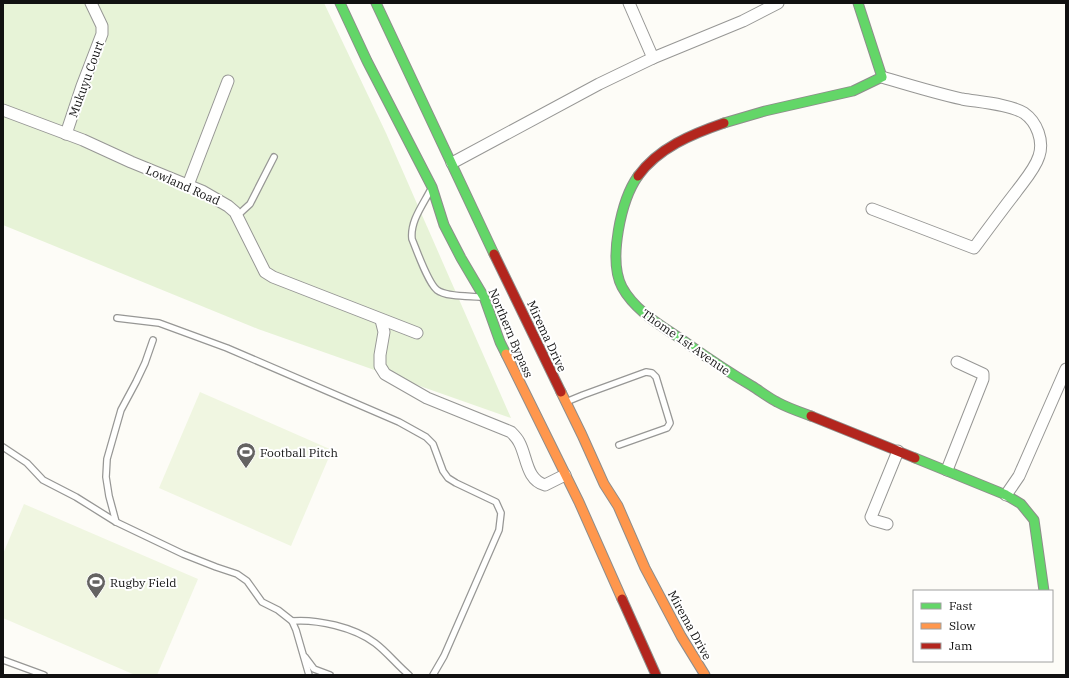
<svg xmlns="http://www.w3.org/2000/svg" width="1069" height="678" font-family="'IBM Plex Serif',serif">
	<rect width="100%" height="100%" fill="#fdfcf7"/>
	<!-- green -->
	<polygon fill="#e7f3d7" points="3,3 324,3 386,133 511,418 258,329 3,225"/>
	<!-- pitch -->
	<g fill="#f0f6e1">
		<polygon points="200,392 332,450 291,546 159,488"/>
		<polygon points="24,504 198,579 157,675 135,675 3,618 3,554"/>
	</g>
	<g fill="none" stroke-linecap="round" stroke-linejoin="round">
		<!-- lane casing -->
		<g stroke="#979795" stroke-width="8">
			<g id="lane">
				<path d="M430,191C422,206 410,222 412,239C417,251 428,283 437,290C446,297 469,296 480,297"/>
				<polyline points="238,215 250,204 274,157"/>
				<polyline points="117,318 159,323 227,348 399,422 426,437 433,444 443,471 448,478 456,483 496,502 501,513 499,530 444,656 433,675"/>
				<polyline points="566,402 583,395 646,372 652,373 656,377 670,423 667,428 619,445"/>
				<polyline points="3,447 27,463 43,480 76,497 116,522 183,554 216,567 237,574 247,581 262,602 278,610 292,621 296,630 309,675"/>
				<polyline points="116,522 109,496 106,477 107,459 121,410 136,382 145,363 153,340"/>
				<path d="M292,621C317,619 354,627 375,643C387,652 397,665 409,675"/>
				<polyline points="305,657 314,669 330,675"/>
				<polyline points="3,660 44,675"/>
			</g>
		</g>
		<!-- street casing -->
		<g stroke="#979795" stroke-width="13">
			<g id="street">
				<polyline points="629,3 653,58"/>
				<polyline points="3,110 83,140 131,162 202,191 228,206 235,212 265,272 273,277 417,333"/>
				<polyline points="66,134 82,86 102,34 102,26 91,3"/>
				<polyline points="452,163 599,84 653,58 743,21 778,3"/>
				<polyline points="188,185 228,81"/>
				<path d="M872,209L974,248C988,229 1002,210 1016,192C1024,181 1035,169 1039,156C1044,141 1037,122 1024,113C1009,104 979,102 962,99C935,93 909,85 882,77"/>
				<path d="M381,320L384,332L380,355V366L385,374L427,398L511,432C514,435 517,438 519,442C527,456 526,480 545,485L565,475"/>
				<polyline points="947,470 983,379 983,374 957,362"/>
				<polyline points="1006,495 1019,476 1066,369"/>
				<polyline points="887,524 873,520 871,517 898,451"/>
			</g>
		</g>
		<!-- fast casing -->
		<g stroke="#8e8d8b" stroke-width="11">
			<g id="fast">
				<polyline points="340,3 367,61 432,187 444,225 461,258 484,297 500,342 506,354"/>
				<polyline points="376,3 494,254"/>
				<polyline points="724,123 765,111 853,91 882,77 858,3"/>
				<path d="M638,176C621,200 608,260 622,287C636,313 666,328 688,344C709,359 730,373 752,386C760,391 769,398 777,402C788,408 800,412 811,416"/>
				<polyline points="915,458 1006,495 1021,504 1034,520 1044,591"/>
			</g>
		</g>
		<!-- slow casing -->
		<g stroke="#8e8d8b" stroke-width="11">
			<g id="slow">
				<polyline points="506,354 579,502 622,599"/>
				<polyline points="561,392 582,435 604,484 618,506 645,568 681,636 705,675"/>
			</g>
		</g>
		<!-- jam casing -->
		<g stroke="#8e8d8b" stroke-width="11">
			<g id="jam">
				<path d="M638,176C658,148 692,134 724,123"/>
				<polyline points="494,254 561,392"/>
				<polyline points="811,416 915,458"/>
				<polyline points="622,599 656,675"/>
			</g>
		</g>
		<!-- lane -->
		<use href="#lane" stroke="#fffffe" stroke-width="5.5"/>
		<!-- street -->
		<use href="#street" stroke="#fffffe" stroke-width="11"/>
		<!-- fast -->
		<use href="#fast" stroke="#63d668" stroke-width="9"/>
		<!-- slow -->
		<use href="#slow" stroke="#ff974d" stroke-width="9"/>
		<!-- jam -->
		<use href="#jam" stroke="#b3261e" stroke-width="9"/>
	</g>
	<!-- icons -->
	<defs>
		<g id="stadium-pin" transform="scale(1)"><path d="M0 17L-7.5 6A9.5 9.5 0 1 1 7.5 6Z" fill="#646362" stroke="#fff"/><path d="M0-5a6.5 5 0 1 0 0 10a6.5 5 0 1 0 0-10ZM-3.5-1.8h7v3.6h-7Z" fill="#fff"/></g>
	</defs>
	<g fill-rule="evenodd">
		<use href="#stadium-pin" x="246" y="452"/>
		<use href="#stadium-pin" x="96" y="582"/>
	</g>
	<g text-anchor="middle" dominant-baseline="central" stroke-width="4" stroke-linejoin="round" paint-order="stroke">
		<!-- street labels -->
		<g font-size="12" fill="#111" stroke="#fff">
			<text transform="translate(86 79) rotate(-70)">Mukuyu Court</text>
			<text transform="translate(183 185) rotate(24)">Lowland Road</text>
			<text transform="translate(511 333) rotate(67)">Northern Bypass</text>
			<text transform="translate(547 336) rotate(65)">Mirema Drive</text>
			<text transform="translate(686 342) rotate(35)">Thome 1st Avenue</text>
			<text transform="translate(690 625) rotate(61)">Mirema Drive</text>
		</g>
		<!-- poi labels -->
		<g font-size="12" fill="#111" stroke="#fff" text-anchor="start">
			<text x="260" y="452">Football Pitch</text>
			<text x="110" y="582">Rugby Field</text>
		</g>
	</g>
	<!-- border -->
	<rect width="1069" height="678" fill="none" stroke="#111111" stroke-width="8"/>
	<!-- legend -->
	<rect x="913" y="590" width="140" height="72" fill="#ffffff" stroke="#a0a0a0"/>
	<rect x="921" y="603" width="20" height="6" fill="#63d668" stroke="#a0a0a0"/>
	<text x="949" y="610" font-size="12" fill="#111111">Fast</text>
	<rect x="921" y="623" width="20" height="6" fill="#ff974d" stroke="#a0a0a0"/>
	<text x="949" y="630" font-size="12" fill="#111111">Slow</text>
	<rect x="921" y="643" width="20" height="6" fill="#b3261e" stroke="#a0a0a0"/>
	<text x="949" y="650" font-size="12" fill="#111111">Jam</text>
</svg>
